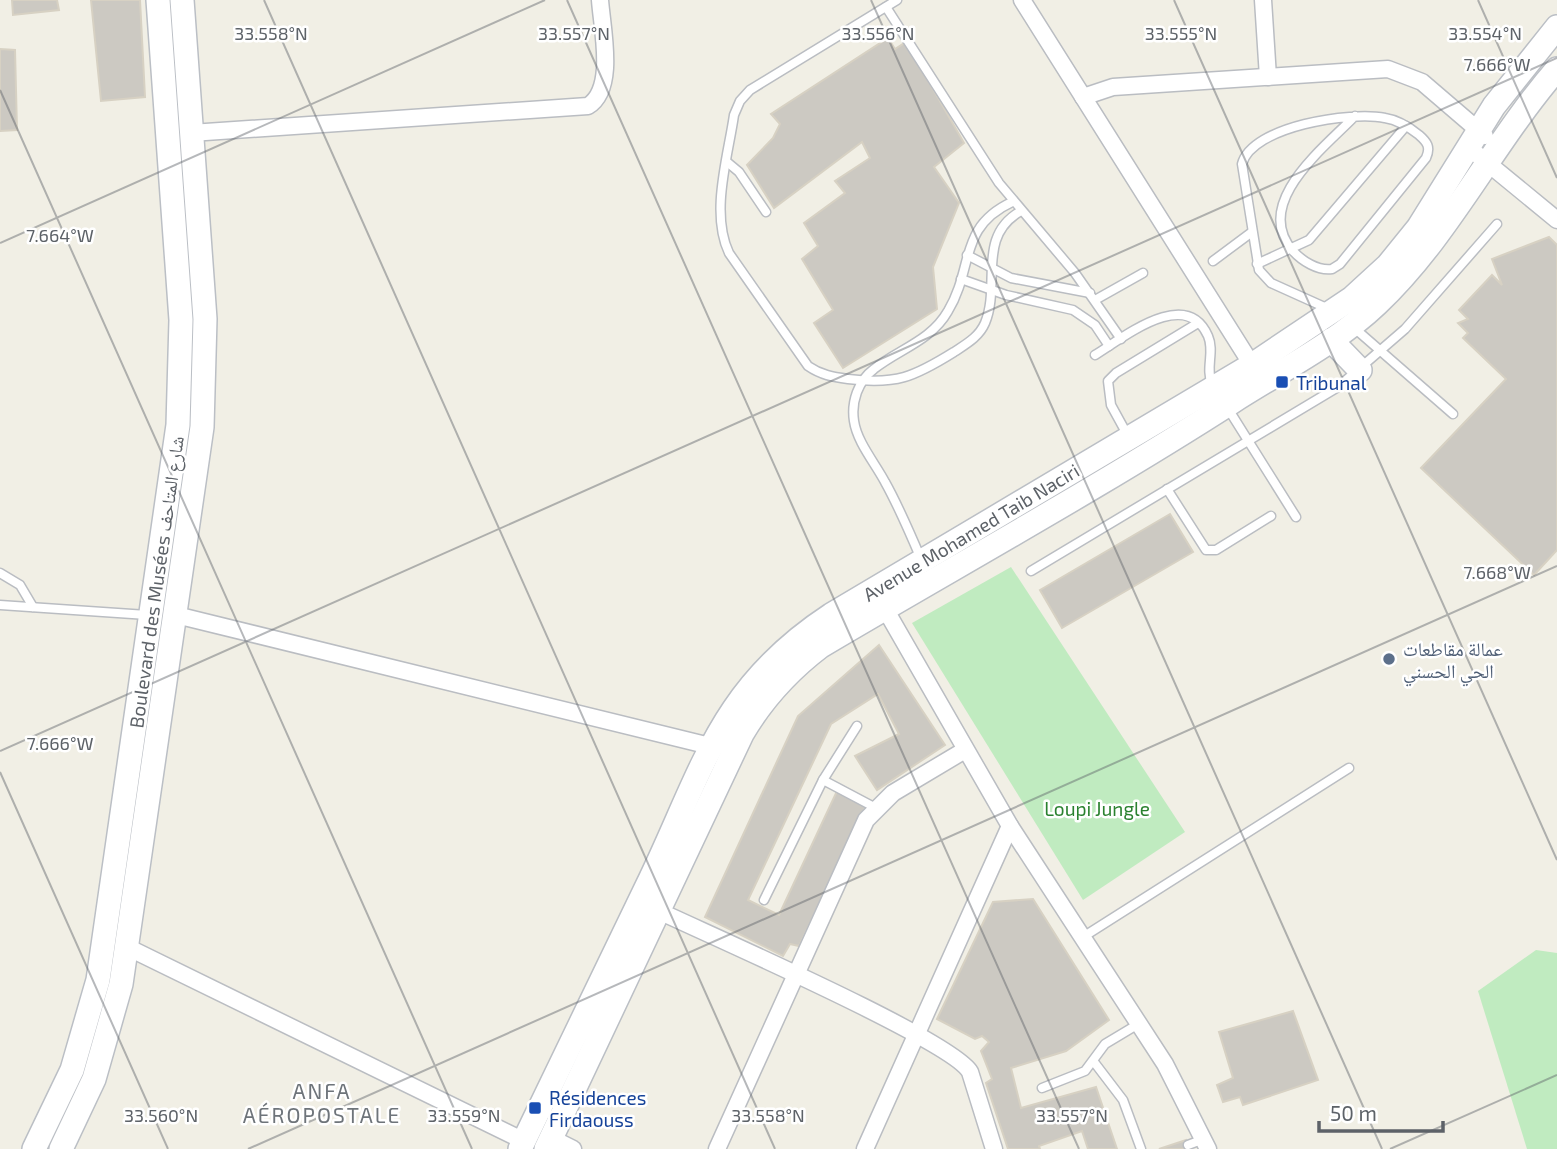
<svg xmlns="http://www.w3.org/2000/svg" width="1557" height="1149" font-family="'Exo 2','Noto Naskh Arabic',sans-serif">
	<rect width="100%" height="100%" fill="#f1efe5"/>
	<!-- green -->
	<g fill="#c0ebc0">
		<polygon points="1011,567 1185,832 1083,900 912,623"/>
		<polygon points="1536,950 1557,953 1557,1149 1527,1149 1478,991"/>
	</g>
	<!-- building -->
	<g fill="#ccc9c2" stroke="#d7d1c3" stroke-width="2">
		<polygon points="12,0 57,0 59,10 13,15"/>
		<polygon points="91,0 140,0 145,97 101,101"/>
		<polygon points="888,38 895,49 906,42 964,143 934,167 959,203 933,267 937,309 843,368 814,323 833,310 802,259 818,246 804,223 845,193 835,181 870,158 862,142 774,208 747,165 773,138 780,124 771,114"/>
		<polygon points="0,49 15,50 17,130 0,131"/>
		<polygon points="1549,237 1557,245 1557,550 1534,575 1421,468 1506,379 1463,338 1468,333 1458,323 1468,319 1459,310 1492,275 1502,285 1492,259"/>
		<polygon points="1170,514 1193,552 1062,628 1040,590"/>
		<polygon points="879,645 945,745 877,790 855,756 899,734 878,694 831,724 748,900 779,915 837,791 867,804 799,946 790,944 783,956 705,917 798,716"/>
		<polygon points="1033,899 1109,1020 1066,1051 1011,1068 1021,1108 1096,1087 1117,1149 1088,1149 1082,1131 1039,1146 1040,1149 1008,1149 986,1083 992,1079 981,1051 989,1042 982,1036 975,1039 937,1019 993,902"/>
		<polygon points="1293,1011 1318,1080 1243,1105 1240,1097 1223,1102 1217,1085 1233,1078 1219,1032"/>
		<polygon points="1186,1140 1189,1149 1159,1149"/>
	</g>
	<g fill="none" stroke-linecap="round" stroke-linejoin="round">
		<!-- lane casing -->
		<g stroke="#babdc2" stroke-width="11">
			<g id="lane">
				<path d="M897,0L750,90L740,101L734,115C728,157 710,213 729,253L808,366C821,375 833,377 848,379C896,385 914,377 954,352C966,344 979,337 985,323C1001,285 976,236 1021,211"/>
				<polyline points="886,7 999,183 1075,273 1121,339"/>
				<polyline points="727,162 739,172 766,212"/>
				<polyline points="967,255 1011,278 1090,293"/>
				<polyline points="1213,261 1252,232"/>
				<polyline points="1257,264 1309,240 1406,126"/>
				<polyline points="961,279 1006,295 1073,310 1095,325 1109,346"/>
				<polyline points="1095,300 1143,273"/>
				<path d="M1331,310L1271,283L1259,270L1242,164C1252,126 1351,111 1385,118C1398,120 1409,127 1419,135C1427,142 1431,147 1426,158L1340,264L1332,269C1318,271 1302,261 1293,251C1251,203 1325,147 1355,116"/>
				<polyline points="1352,326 1453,414"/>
				<path d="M1095,355C1123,338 1186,286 1208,336C1215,352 1205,368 1212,384"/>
				<polyline points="1227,407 1296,517"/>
				<polyline points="1128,436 1111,405 1108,381 1116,373 1198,323"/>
				<polyline points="1167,489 1206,550 1216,550 1271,516"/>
				<path d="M921,559C910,533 899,507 885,482C875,463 857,442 854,421C851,402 858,381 874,369C899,349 931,341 948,311C974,268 958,227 1012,202"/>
				<polyline points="1031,571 1338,387 1405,329 1497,224"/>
				<polyline points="0,573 20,585 33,607"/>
				<polyline points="0,605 147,615"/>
				<polyline points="823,780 857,726"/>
				<polyline points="764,900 823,780 876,808"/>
				<polyline points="1083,937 1349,768"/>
				<polyline points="1094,1062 1123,1100 1141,1149"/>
				<polyline points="1042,1088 1085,1071 1105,1044 1140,1023"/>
				<polyline points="1188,1145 1204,1139"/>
			</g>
		</g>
		<!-- street casing -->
		<g stroke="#babdc2" stroke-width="19">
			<g id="street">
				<polyline points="1022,0 1252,365"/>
				<polyline points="1263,0 1268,77"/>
				<polyline points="1083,97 1113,87 1388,69 1422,82 1485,136"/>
				<path d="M191,133L588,106C616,89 602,29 600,0"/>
				<polyline points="1468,147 1557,220"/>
				<polyline points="880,600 1010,826 1165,1064 1208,1149"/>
				<polyline points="176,615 710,746"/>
				<path d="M659,911C707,934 953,1041 970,1072L994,1149"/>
				<polyline points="127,947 524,1141"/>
				<polyline points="551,1138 573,1149"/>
				<polyline points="717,1149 866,820 893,793 965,750"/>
				<polyline points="865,1149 1010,826"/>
			</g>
		</g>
		<!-- secondary casing -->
		<g stroke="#bbbfc5" stroke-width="26">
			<g id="secondary">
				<polyline points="1331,340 1360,370"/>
				<polyline points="34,1149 72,1070 98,980 178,425 181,320 158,0"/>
				<polyline points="61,1149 94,1079 121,984 202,427 205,319 182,0"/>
				<path d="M520,1149C562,1061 605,974 647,886C702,773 718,689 831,615L1252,365L1352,298L1388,265L1418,228L1494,106L1557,27"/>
				<path d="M546,1149L742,734C763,698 788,671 821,646C958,565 1098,488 1232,402C1280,371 1335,344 1377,304C1449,236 1492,144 1557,69"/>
			</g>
		</g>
		<!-- lane -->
		<use href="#lane" stroke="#fff" stroke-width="8"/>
		<!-- street -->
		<use href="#street" stroke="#fff" stroke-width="16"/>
		<!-- secondary -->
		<use href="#secondary" stroke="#fff" stroke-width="23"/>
	</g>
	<!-- ticks -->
	<path fill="none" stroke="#5d6268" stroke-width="2" stroke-opacity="0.45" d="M264,0L775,1149M567,0L1079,1149M871,0L1382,1149M1174,0L1557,860M1478,0L1557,178M0,90L472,1149M0,243L545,0M0,751L1557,58M0,772L168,1149M248,1149L1557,566M1390,1149L1557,1075"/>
	<!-- markers -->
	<g fill="#1a4fb4" stroke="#fff" stroke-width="2.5">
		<rect x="1275" y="375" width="14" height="14" rx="3.5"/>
		<rect x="528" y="1101" width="14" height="14" rx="3.5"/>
	</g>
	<circle fill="#5c6f8a" stroke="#fff" stroke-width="2.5" cx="1389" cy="659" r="7"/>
	<g text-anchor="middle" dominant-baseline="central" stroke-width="5" stroke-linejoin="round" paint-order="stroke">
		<!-- transit labels -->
		<g font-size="19" fill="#164399" stroke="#fff" text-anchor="start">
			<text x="1296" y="382">Tribunal</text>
			<text x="549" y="1097">Résidences<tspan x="549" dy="22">Firdaouss</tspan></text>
		</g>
		<!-- street labels -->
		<g font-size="19" fill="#5d6268" stroke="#fff">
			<text transform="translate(971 532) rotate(-31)">Avenue Mohamed Taib Naciri</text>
			<text transform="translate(156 582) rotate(-82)">Boulevard des Musées شارع المتاحف</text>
		</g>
		<!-- service labels -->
		<g font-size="19" fill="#4e5e75" stroke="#fff" text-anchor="start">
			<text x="1403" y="648">عمالة مقاطعات<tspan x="1403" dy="22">الحي الحسني</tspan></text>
		</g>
		<!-- park labels -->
		<g font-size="19" fill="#2a812f" stroke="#fff">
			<text x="1097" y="808">Loupi Jungle</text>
		</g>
		<!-- neighbourhood labels -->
		<g font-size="21" letter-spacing="2" fill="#6e747a" stroke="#fff">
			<text x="322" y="1090">ANFA<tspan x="322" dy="24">AÉROPOSTALE</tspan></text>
		</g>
	</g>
	<g font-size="18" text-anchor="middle" fill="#5d6268" stroke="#fff" stroke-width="5" stroke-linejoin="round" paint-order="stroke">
		<text x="1485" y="40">33.554°N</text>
		<text x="271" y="40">33.558°N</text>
		<text x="574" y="40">33.557°N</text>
		<text x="878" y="40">33.556°N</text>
		<text x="1181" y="40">33.555°N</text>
		<text x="1497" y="71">7.666°W</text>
		<text x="60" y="242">7.664°W</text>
		<text x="1497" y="579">7.668°W</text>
		<text x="60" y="750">7.666°W</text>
		<text x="161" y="1122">33.560°N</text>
		<text x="464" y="1122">33.559°N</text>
		<text x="768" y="1122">33.558°N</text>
		<text x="1072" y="1122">33.557°N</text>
	</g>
	<!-- scale -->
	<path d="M1319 1121v10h124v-10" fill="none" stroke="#5d6268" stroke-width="3.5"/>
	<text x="1330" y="1121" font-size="21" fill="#5d6268" stroke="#ffffff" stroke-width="5" paint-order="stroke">50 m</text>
</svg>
